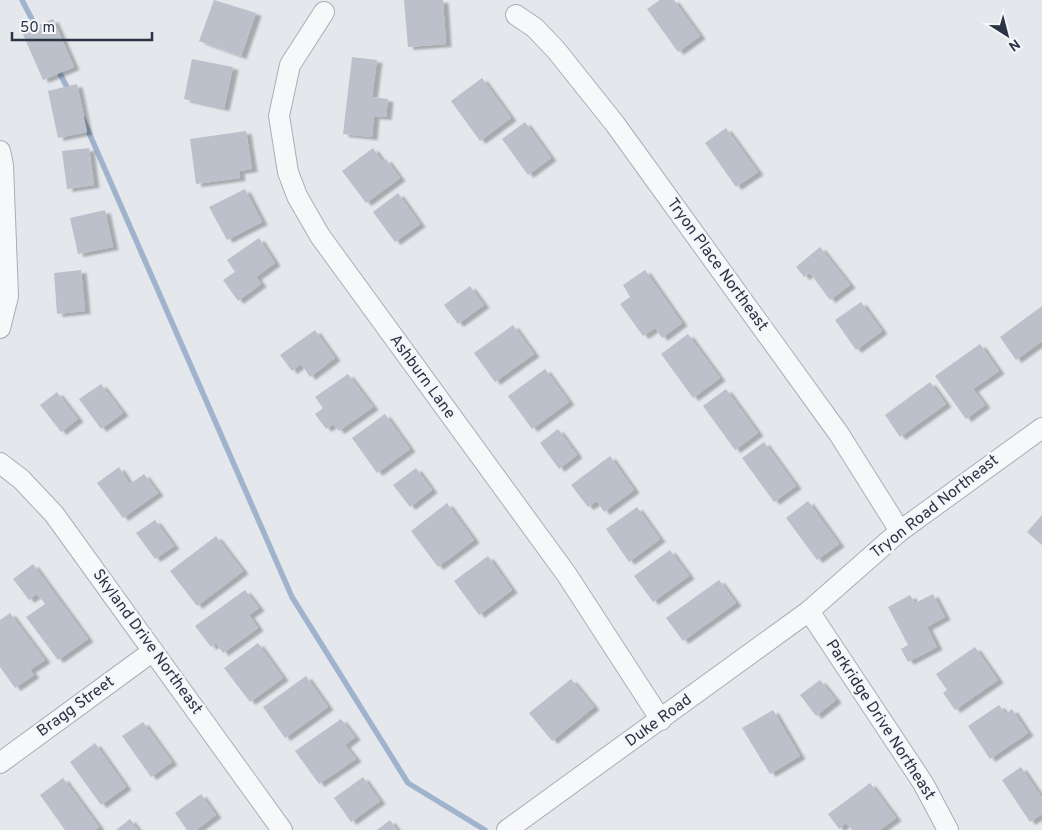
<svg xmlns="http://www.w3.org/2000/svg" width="1042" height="830" font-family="Overpass,sans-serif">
	<defs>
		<filter id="shadow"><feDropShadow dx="5.5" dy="3" stdDeviation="1" flood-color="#0004"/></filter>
	</defs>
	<rect width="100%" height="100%" fill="#e4e7ec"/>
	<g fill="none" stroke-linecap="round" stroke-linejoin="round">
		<!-- stream -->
		<g stroke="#9fb4cc" stroke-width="5.5">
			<polyline points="22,0 39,33"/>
			<polyline points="57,68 70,93"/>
			<polyline points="83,119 292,597 408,783 485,830"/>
		</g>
	</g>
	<!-- building -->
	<g fill="#bbc0ca" filter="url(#shadow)">
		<polygon points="214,0 256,13 241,56 199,41"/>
		<polygon points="404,0 443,0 446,44 408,47"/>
		<polygon points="660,0 674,0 700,36 678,52 647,9"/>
		<polygon points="53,19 74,67 43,80 22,32"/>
		<polygon points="352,57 377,60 372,97 388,99 386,117 374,116 372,137 343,134"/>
		<polygon points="192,59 233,67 224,108 184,99"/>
		<polygon points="482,78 511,118 480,141 451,101"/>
		<polygon points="77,84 87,132 58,138 48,91"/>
		<polygon points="525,122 551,158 528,175 502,139"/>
		<polygon points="726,128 758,172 736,187 705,143"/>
		<polygon points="246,131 252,169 239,171 240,178 196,184 190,139"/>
		<polygon points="89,148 94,185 67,189 62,151"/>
		<polygon points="373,148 382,161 386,159 400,178 366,203 342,171"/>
		<polygon points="245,189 262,222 227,240 209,207"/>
		<polygon points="398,193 420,224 395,242 373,212"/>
		<polygon points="105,210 113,247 78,254 70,218"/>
		<polygon points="259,238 275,263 256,277 261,284 238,301 223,280 235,272 227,260"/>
		<polygon points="820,247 850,285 830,300 810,273 804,277 796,267"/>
		<polygon points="81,270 85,311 57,314 54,273"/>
		<polygon points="645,270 682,323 662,338 655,328 643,336 620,304 630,297 623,285"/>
		<polygon points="470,286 484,305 458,324 444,305"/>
		<polygon points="861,302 882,331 856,350 835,320"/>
		<polygon points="1042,306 1042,341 1016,360 1000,337"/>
		<polygon points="513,325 534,354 495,382 474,353"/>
		<polygon points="315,330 335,358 310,377 301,364 292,371 280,355"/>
		<polygon points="688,334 720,378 693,398 661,354"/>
		<polygon points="980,344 999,371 973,389 985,405 966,419 935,376"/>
		<polygon points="545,369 569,402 532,429 508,396"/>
		<polygon points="348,374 373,407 339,431 333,424 326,429 315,414 323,408 315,397"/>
		<polygon points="930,382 946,404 900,437 885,415"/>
		<polygon points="101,384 123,413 101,429 79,399"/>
		<polygon points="726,389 758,433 735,450 703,406"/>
		<polygon points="57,392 78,419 61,432 40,405"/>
		<polygon points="385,414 410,449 377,473 352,438"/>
		<polygon points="558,429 577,455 559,469 540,443"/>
		<polygon points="764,442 796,486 774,502 742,458"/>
		<polygon points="610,456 634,490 604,512 597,501 588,507 571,485"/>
		<polygon points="119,467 130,484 144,474 158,493 123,518 97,483"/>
		<polygon points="416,468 432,490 410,507 393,485"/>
		<polygon points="808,501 839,544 817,560 786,518"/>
		<polygon points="447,503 474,540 438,567 411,531"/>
		<polygon points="637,507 660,539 629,562 606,529"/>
		<polygon points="1042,515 1042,545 1027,532"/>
		<polygon points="155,520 174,546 155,559 136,533"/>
		<polygon points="216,536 243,571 197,606 170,571"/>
		<polygon points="670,550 689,576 653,602 634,576"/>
		<polygon points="488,556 512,590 479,615 454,581"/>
		<polygon points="33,564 88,639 58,660 26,617 45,604 37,594 29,600 13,579"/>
		<polygon points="719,580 736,603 683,641 666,618"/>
		<polygon points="245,590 259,608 249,615 258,628 223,653 216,643 211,647 195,626"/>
		<polygon points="933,594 945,617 927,627 937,647 908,662 901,649 908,645 888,607 910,595 915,603"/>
		<polygon points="10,613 45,660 30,670 34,675 15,688 0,667 0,620"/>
		<polygon points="258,643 283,678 250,702 224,668"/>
		<polygon points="975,647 998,680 955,710 943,693 947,690 936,674"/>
		<polygon points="306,676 328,707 285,738 263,707"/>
		<polygon points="571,679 594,707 552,741 529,713"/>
		<polygon points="820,680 836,700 816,716 800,695"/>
		<polygon points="999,705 1006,714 1012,709 1028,733 990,759 968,726"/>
		<polygon points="773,710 800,756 770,774 742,728"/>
		<polygon points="341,719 355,737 345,745 356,759 319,784 295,751"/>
		<polygon points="143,722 172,762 151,777 122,736"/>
		<polygon points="95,743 126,787 101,805 70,762"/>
		<polygon points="1021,767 1042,798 1042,814 1030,822 1002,780"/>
		<polygon points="363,777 380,801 351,822 334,798"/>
		<polygon points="63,778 99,827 95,830 65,830 40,795"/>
		<polygon points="870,783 896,818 880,830 852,830 846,823 839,829 828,814"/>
		<polygon points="201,794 216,815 196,830 187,830 175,813"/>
		<polygon points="130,819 138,830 116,830"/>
		<polygon points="390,820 397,830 377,830"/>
	</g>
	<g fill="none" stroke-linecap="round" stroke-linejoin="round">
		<!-- minor casing -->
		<g stroke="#a9aeb7" stroke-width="22">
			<g id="minor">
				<polyline points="324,12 290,65 279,116 288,172 297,196 320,236 567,575 661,720"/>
				<polyline points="516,15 535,28 556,50 615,124 839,434 900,531"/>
				<polyline points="0,151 3,165 8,296 0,328"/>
				<polyline points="0,463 21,479 54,514 282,830"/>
				<polyline points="809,611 923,783 948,830"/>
				<polyline points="0,763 153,651"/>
				<polyline points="507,830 809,611 900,531 1042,428"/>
			</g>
		</g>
		<!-- minor -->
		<use href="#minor" stroke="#f7f8fa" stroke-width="20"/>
	</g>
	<g text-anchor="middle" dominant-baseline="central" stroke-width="5" stroke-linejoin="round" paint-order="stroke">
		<!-- street labels -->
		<g font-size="16" fill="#2b3445" stroke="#f4f6f9">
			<text transform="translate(717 265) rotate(54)">Tryon Place Northeast</text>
			<text transform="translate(422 377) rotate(54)">Ashburn Lane</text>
			<text transform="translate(935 507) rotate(-38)">Tryon Road Northeast</text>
			<text transform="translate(147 642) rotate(54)">Skyland Drive Northeast</text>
			<text transform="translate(76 707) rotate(-36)">Bragg Street</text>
			<text transform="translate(880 720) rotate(57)">Parkridge Drive Northeast</text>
			<text transform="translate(659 721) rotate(-36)">Duke Road</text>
		</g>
	</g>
	<!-- north arrow -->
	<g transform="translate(1007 35) rotate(144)" stroke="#f4f6f9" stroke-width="4" paint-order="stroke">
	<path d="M0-4L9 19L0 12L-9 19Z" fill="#2b3445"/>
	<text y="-8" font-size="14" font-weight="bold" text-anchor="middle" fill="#2b3445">N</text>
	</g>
	<!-- scale -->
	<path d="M12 32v8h140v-8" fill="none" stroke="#2b3445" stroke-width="2.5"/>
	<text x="20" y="32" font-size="15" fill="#2b3445" stroke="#f4f6f9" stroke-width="4" paint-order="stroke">50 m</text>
</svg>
